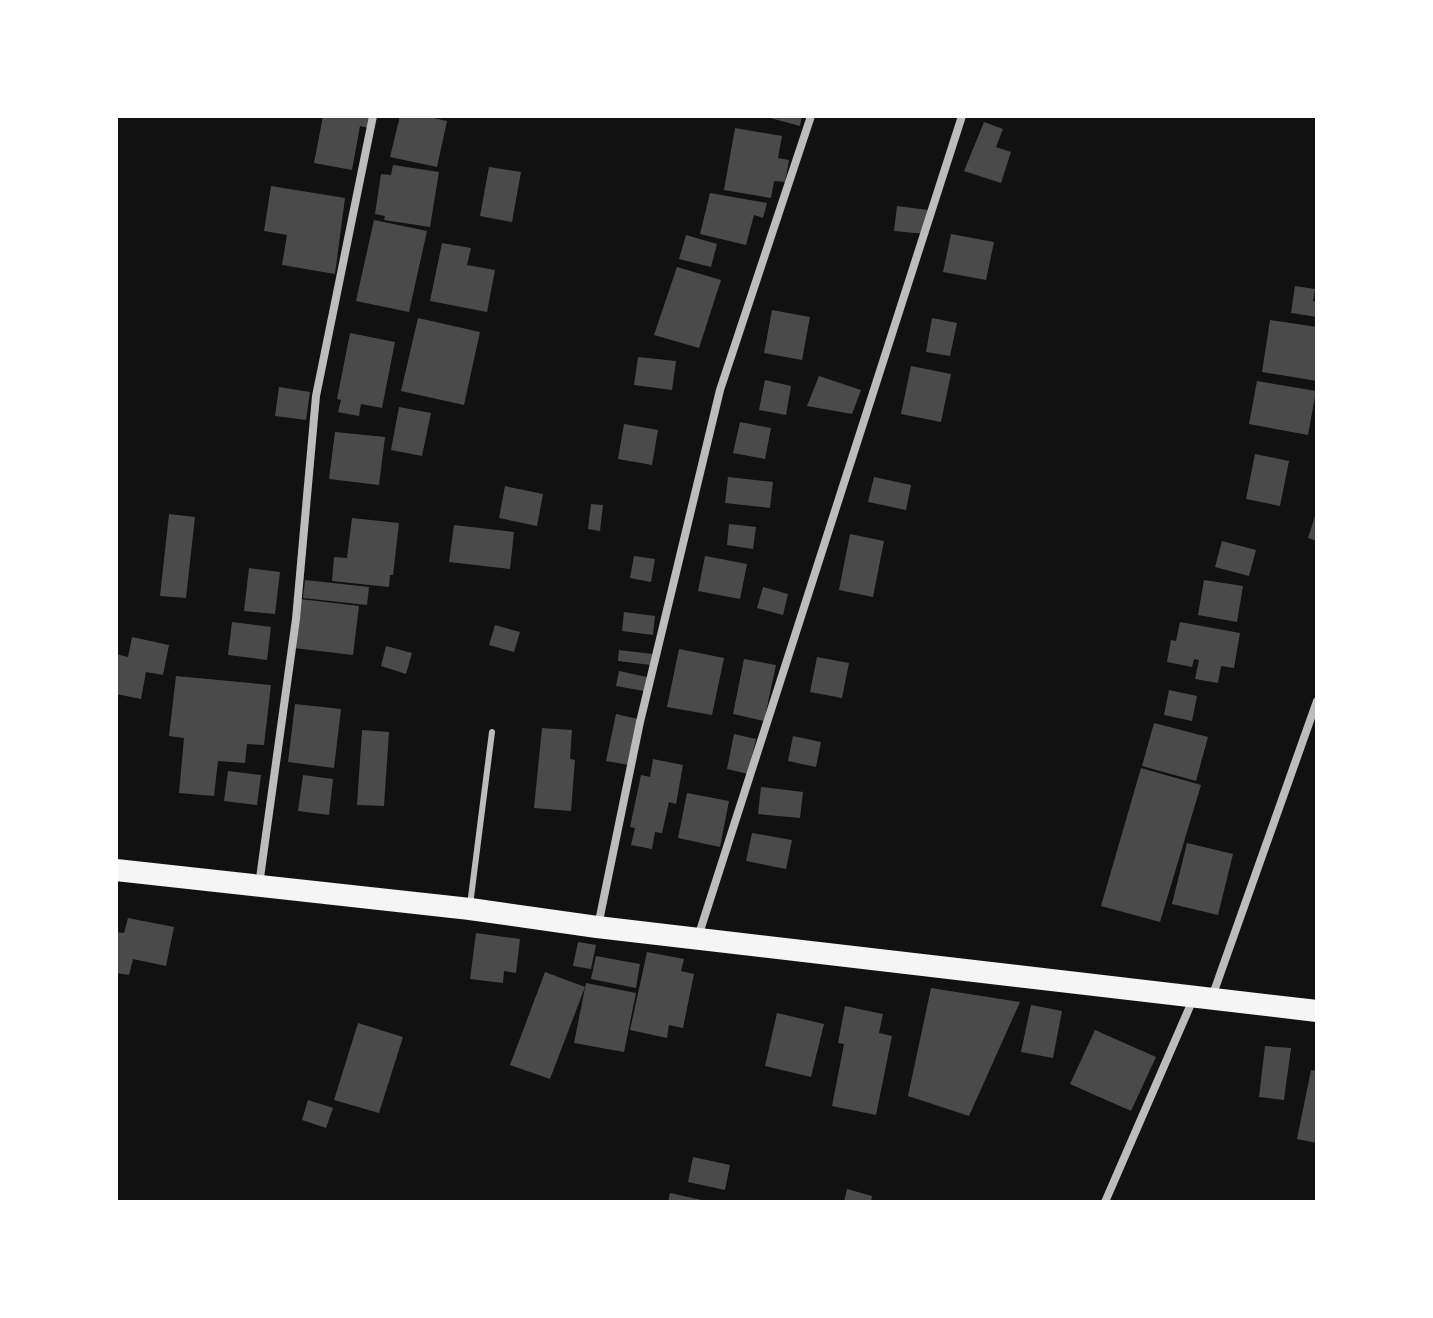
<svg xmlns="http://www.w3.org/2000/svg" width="1433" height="1318" font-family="Inter,sans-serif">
	<rect width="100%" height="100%" fill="#111"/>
	<!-- building -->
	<g fill="#4a4a4a">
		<polygon points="323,116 371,116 368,128 360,126 352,170 314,163"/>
		<polygon points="400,116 424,116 447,121 437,167 390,157"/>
		<polygon points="763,116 802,116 800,126"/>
		<polygon points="984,122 1003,129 996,147 1011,152 1001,183 964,171"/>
		<polygon points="735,128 782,136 778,158 789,160 785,182 774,181 771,198 724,190"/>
		<polygon points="393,165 439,172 430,227 384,220 385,216 375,214 381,174 391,175"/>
		<polygon points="489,167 521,172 512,222 480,216"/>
		<polygon points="271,186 345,198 335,274 282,265 287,235 264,231"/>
		<polygon points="710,193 767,203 763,218 754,215 746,245 700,234"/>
		<polygon points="897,206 928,210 925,234 894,231"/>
		<polygon points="374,220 427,231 409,312 356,301"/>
		<polygon points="951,234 994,242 986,280 943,272"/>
		<polygon points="686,235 717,244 711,267 679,259"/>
		<polygon points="442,243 471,248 467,265 495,270 487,312 430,301"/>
		<polygon points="677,267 721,280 699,348 654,335"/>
		<polygon points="1295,286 1315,289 1313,301 1317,302 1317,317 1291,313"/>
		<polygon points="772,310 810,317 802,360 764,353"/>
		<polygon points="418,318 480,332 464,405 401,391"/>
		<polygon points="932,318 957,323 950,356 926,352"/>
		<polygon points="1270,320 1317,327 1317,381 1262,372"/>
		<polygon points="350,333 395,342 382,408 361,404 359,416 338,412 341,400 337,399"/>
		<polygon points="638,357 676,361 672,390 634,385"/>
		<polygon points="911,366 951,374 941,422 901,414"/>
		<polygon points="819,376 861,390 852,414 807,406"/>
		<polygon points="765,380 791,386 786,415 759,410"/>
		<polygon points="1257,381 1316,391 1308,435 1249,424"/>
		<polygon points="279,387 310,392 306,420 275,416"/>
		<polygon points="399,407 431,413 422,456 391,450"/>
		<polygon points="740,422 771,428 765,459 733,453"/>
		<polygon points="624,424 658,430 652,465 618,459"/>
		<polygon points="335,432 385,437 379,485 329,479"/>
		<polygon points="1255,454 1289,461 1280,506 1246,499"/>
		<polygon points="728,477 773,482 770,508 725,503"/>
		<polygon points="874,477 911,485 906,510 868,502"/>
		<polygon points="505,486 543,494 537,526 499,518"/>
		<polygon points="591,504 603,505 600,531 588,529"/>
		<polygon points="1317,510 1317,541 1308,538"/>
		<polygon points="169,514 195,517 186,598 160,596"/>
		<polygon points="352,518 399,523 393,575 390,575 389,587 332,581 334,557 347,558"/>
		<polygon points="729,524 756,527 753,549 727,545"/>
		<polygon points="454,525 514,532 510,569 449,562"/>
		<polygon points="850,534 884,541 873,597 839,590"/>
		<polygon points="1222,541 1256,550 1249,576 1215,567"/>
		<polygon points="634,556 655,559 651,582 630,578"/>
		<polygon points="705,556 747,564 740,599 698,591"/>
		<polygon points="249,568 280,572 275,614 244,611"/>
		<polygon points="305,580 369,587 367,605 303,598"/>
		<polygon points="1204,580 1243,586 1237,622 1198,615"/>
		<polygon points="763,587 788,594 783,615 757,608"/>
		<polygon points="300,599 359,606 353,655 294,648"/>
		<polygon points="624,612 655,616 653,635 622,631"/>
		<polygon points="232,622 271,627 267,660 228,655"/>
		<polygon points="1180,622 1240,633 1234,668 1221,666 1218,683 1195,679 1199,660 1194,659 1192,667 1167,662 1171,640 1176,641"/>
		<polygon points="495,625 520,632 514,652 489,645"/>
		<polygon points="132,637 169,645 163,675 146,672 141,699 116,694 116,654 128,657"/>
		<polygon points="386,646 412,653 406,674 381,666"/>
		<polygon points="679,649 724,658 712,715 667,707"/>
		<polygon points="619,650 652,654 651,665 618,661"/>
		<polygon points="817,657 849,663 842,698 810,692"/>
		<polygon points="744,659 776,665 764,721 733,714"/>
		<polygon points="619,671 647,677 644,691 616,686"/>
		<polygon points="176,676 271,685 264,745 247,744 245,763 218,761 214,796 179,793 184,738 169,736"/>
		<polygon points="1169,690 1197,696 1192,721 1164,715"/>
		<polygon points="295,704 341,709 334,768 288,762"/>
		<polygon points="616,714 638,719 629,765 606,761"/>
		<polygon points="1154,723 1208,737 1196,781 1142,766"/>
		<polygon points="542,728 572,730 570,759 575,760 571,811 534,808"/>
		<polygon points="362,730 389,732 384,806 357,805"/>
		<polygon points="734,734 756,739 748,774 727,769"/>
		<polygon points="793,736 821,742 816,767 788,761"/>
		<polygon points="653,759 683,765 676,804 669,802 662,833 655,832 652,849 631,845 635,828 630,827 641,775 650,777"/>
		<polygon points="1141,768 1201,785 1160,922 1101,906"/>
		<polygon points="228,771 261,775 257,805 224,801"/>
		<polygon points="303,775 333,779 329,815 298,811"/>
		<polygon points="761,787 803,792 800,818 758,814"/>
		<polygon points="687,793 729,801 720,847 678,838"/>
		<polygon points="752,833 792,840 786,869 746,861"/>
		<polygon points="1187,843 1233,854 1218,915 1172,904"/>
		<polygon points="128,918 174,927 166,966 133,959 129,975 116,973 116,932 124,933"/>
		<polygon points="476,933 520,939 516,973 504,971 503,983 470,979"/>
		<polygon points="578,942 596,945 591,969 573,966"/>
		<polygon points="647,952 684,959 681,971 694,974 683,1028 669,1025 667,1038 630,1030"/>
		<polygon points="596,956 640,964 636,988 591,979"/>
		<polygon points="545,972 585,987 550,1079 510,1065"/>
		<polygon points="586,983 636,993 624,1052 574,1043"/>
		<polygon points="931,988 1020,1002 969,1116 908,1096"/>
		<polygon points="1031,1005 1062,1011 1053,1058 1021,1052"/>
		<polygon points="845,1006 883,1014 879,1033 892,1036 876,1115 832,1106 844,1044 838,1043"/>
		<polygon points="777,1013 824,1024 811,1077 765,1066"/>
		<polygon points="358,1023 403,1037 379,1113 334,1100"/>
		<polygon points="1095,1030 1156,1057 1131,1111 1070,1084"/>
		<polygon points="1265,1046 1291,1048 1284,1100 1259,1097"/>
		<polygon points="1311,1070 1317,1071 1317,1143 1297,1139"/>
		<polygon points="308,1100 333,1108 326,1128 302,1120"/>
		<polygon points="693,1157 730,1165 725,1190 688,1182"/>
		<polygon points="847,1189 872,1196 871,1202 844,1202"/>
		<polygon points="670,1193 706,1201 706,1202 668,1202"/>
	</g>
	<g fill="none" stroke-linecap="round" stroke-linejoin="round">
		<!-- service -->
		<polyline stroke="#bcbcbc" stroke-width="6" points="470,905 492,732"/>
		<!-- minor -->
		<g stroke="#bcbcbc" stroke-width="8">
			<polyline points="259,885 296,619 316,396 373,116"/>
			<polyline points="598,926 640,722 720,390 811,116"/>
			<polyline points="698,937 962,116"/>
			<polyline points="1212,997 1317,701"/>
			<polyline points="1105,1202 1194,997"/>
		</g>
		<!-- trunk -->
		<polyline stroke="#f5f5f5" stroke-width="22" points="116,870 470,909 597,927 1317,1011"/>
	</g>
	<!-- border -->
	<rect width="1433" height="1318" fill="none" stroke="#ffffff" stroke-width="236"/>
</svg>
